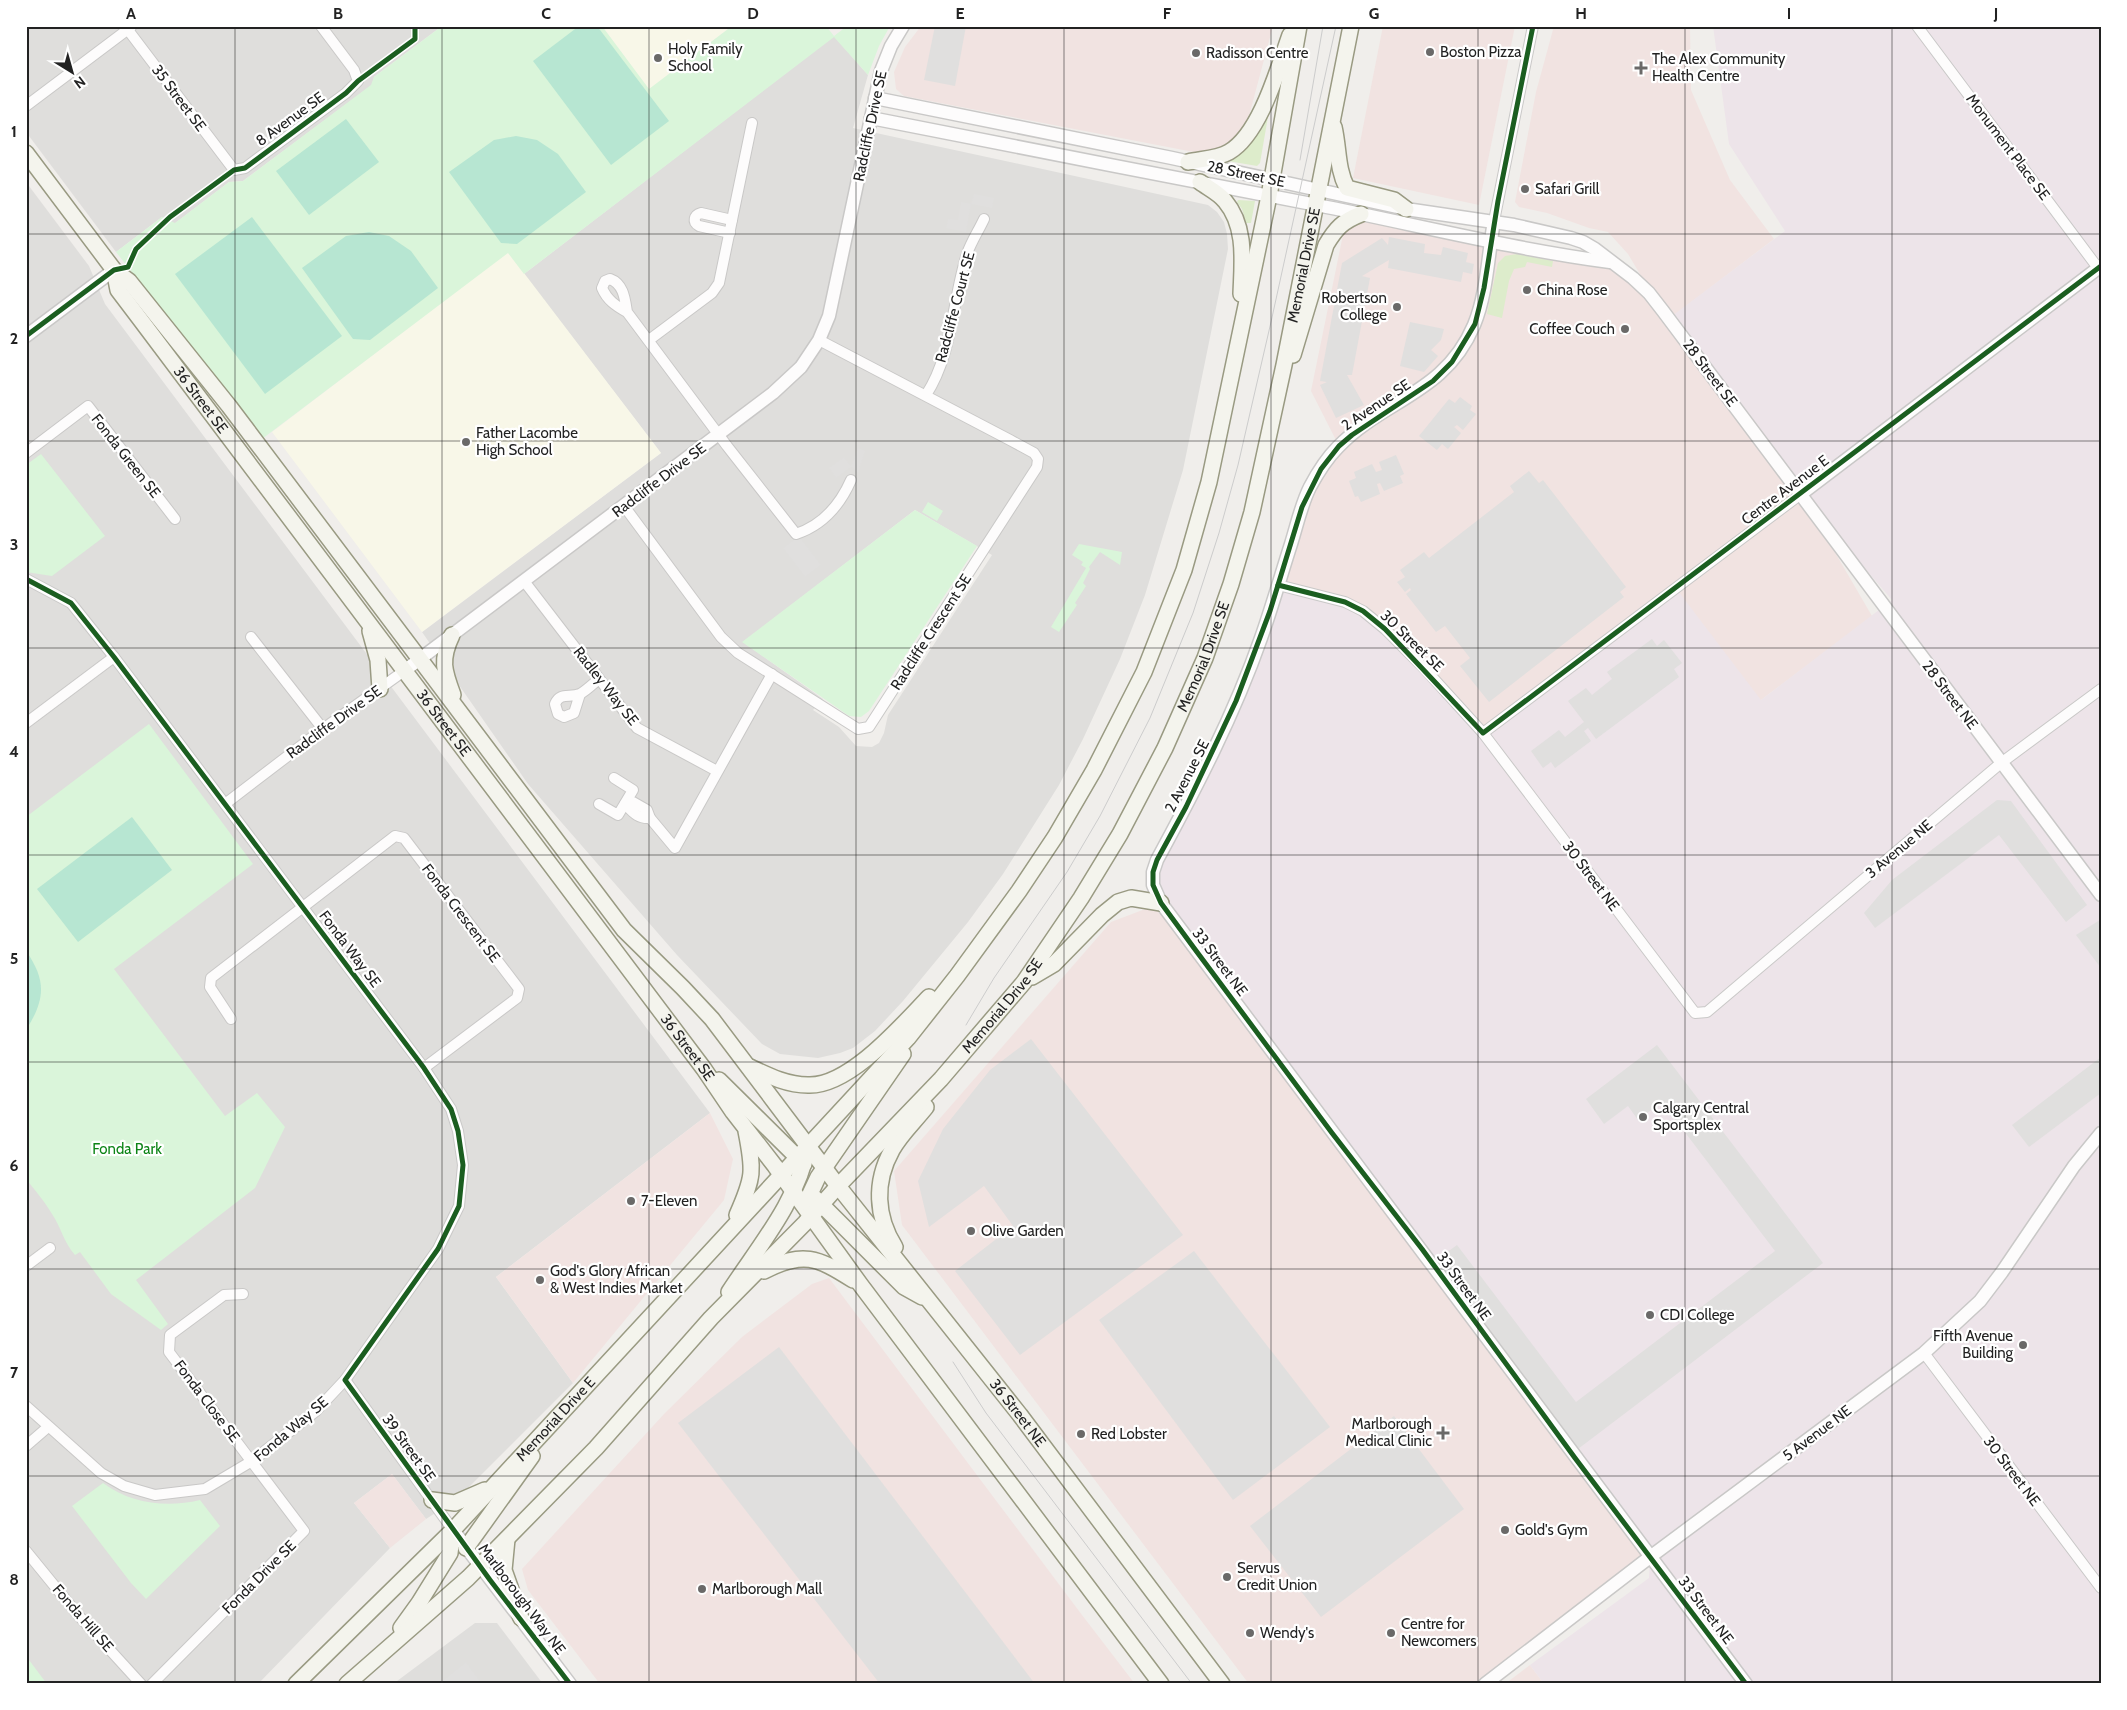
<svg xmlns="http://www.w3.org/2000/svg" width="2127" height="1710" font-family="Cabin,sans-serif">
	<rect width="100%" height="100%" fill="#f0eeeb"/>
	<!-- residential -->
	<g fill="#dfdedc" fill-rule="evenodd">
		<polygon points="26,26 442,26 374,77 372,85 243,181 229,182 174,224 162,217 116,252 26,132"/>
		<path d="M834,36L868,75L853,128L1208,205L1217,212L1224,222L1227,234L1228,249L1183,470L1145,595L1120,659L1083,739L1059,785L1003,874L968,922L903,1001L875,1031L853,1048L840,1053L818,1058L780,1054L762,1044L677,955L528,784L422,632L661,453L524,274ZM915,510L992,555L888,715L884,733L879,743L872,747L856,746L839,727L813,710L823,699L743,642Z"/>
		<polygon points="26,182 89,266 105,304 710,1113 496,1277 573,1383 457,1499 426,1519 392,1474 354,1503 390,1548 258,1684 26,1684"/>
		<polygon points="475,1623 497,1623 543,1684 393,1684"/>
	</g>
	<!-- commercial -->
	<g fill="#f1e3e1">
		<polygon points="921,26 1273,26 1249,116 1236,136 1228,144 1214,152 1204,154 904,96 896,89 894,72 905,47"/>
		<polygon points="1383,26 1515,26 1479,205 1353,178"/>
		<polygon points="1554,26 1690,26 1691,90 1730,180 1774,239 1669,319 1801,494 1872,616 1761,700 1483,733 1278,585 1302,507 1339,446 1311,391 1346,220 1361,214 1610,262 1659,306 1628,254 1608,232 1589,228 1547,213 1519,207 1515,202 1536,92"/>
		<polygon points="1161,903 1650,1557 1474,1684 1249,1684 902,1225 894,1171 1111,922"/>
		<polygon points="710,1113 733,1159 724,1200 573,1383 496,1277"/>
		<polygon points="829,1278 1082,1615 1135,1684 600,1684 528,1590 522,1569 664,1414 742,1337 812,1284"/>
		<polygon points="392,1474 426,1519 390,1548 354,1503"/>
		<polygon points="1530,1665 1544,1684 1505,1684"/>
	</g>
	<!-- industrial -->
	<polygon fill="#ede4e9" points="1713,26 2101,26 2101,1684 1544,1684 1530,1665 1649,1578 1650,1557 1153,885 1278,585 1363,611 1483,733 1675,587 1761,700 1892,600 1801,494 1668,319 1785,231 1729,144"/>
	<!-- education -->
	<g fill="#f8f7e8">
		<polygon points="602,26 732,26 649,90"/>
		<polygon points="508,252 661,453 422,632 272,432"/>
	</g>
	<!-- grass -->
	<g fill="#ddeccb">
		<polygon points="1269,111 1260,163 1257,166 1228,161"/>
		<polygon points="1238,200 1255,201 1251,223 1246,223 1242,209 1237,202"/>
		<polygon points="1517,254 1553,261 1552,267 1527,262 1525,267 1514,269 1509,281 1502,318 1487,314 1498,263 1505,256"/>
	</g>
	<!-- park -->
	<g fill="#daf5da">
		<polygon points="442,26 602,26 649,89 732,26 826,26 834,36 847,26 890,26 879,46 868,75 834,37 524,274 508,253 262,439 116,252 162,217 175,223 229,182 243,181 371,85 374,77"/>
		<polygon points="41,454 105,536 52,576 26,572 26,465"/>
		<polygon points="928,502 943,511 937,521 922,512"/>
		<polygon points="915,510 977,546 869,711 861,717 849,716 742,642"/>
		<polygon points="1079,544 1122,552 1120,565 1100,552 1089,567 1090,569 1083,583 1086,586 1075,603 1077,605 1059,632 1051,627 1086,568 1081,565 1083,562 1072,555"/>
		<path d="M149,724L253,864L114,969L225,1116L257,1093L285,1127L255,1188L136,1280L168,1324L161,1330L111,1294L80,1252L75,1255C64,1243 61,1227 52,1214C45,1202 35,1190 26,1179V817Z"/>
		<path d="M103,1483C131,1504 167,1508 200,1500L220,1526L146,1599L131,1583L72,1506Z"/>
		<polygon points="26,1656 47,1684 26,1684"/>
	</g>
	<!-- pitch -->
	<g fill="#b7e6d2">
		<polygon points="579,26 597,26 669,121 611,165 533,61"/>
		<polygon points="346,119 379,162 309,215 276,171"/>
		<polygon points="516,136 537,140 558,154 586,192 517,244 501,243 449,172 494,140"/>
		<polygon points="252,217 342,336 265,394 175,274"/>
		<polygon points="369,232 389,236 411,251 438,288 370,340 353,339 302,268 346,236"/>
		<polygon points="132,817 172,870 78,942 37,889"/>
		<path d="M26,951C47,981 45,1000 26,1030Z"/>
	</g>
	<!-- parking -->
	<g fill="#e0dfde">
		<polygon points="935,26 966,26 955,86 924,80"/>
		<polygon points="974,194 994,198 992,208 971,204 966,232 946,228 948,219 958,220 961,202 971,204"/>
		<polygon points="1389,237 1425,244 1424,253 1441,255 1443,247 1468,253 1466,262 1474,264 1472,274 1463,272 1461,282 1388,268 1389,260 1362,276 1370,278 1352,375 1347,375 1364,405 1336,418 1320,385 1327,382 1320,381 1342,263 1382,238 1388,245"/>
		<polygon points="1410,322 1444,329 1441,340 1431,350 1438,356 1424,372 1400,366"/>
		<polygon points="1460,397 1472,406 1470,410 1476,414 1463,430 1457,425 1454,427 1461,433 1448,449 1442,444 1437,450 1419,436 1449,399 1455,403"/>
		<polygon points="858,448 865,451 858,473 851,467 836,478 829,468 844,457 851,466"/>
		<polygon points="1396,455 1404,474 1400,476 1403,483 1384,491 1380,483 1377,484 1380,494 1361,502 1358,496 1355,497 1349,481 1356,478 1354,472 1372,464 1376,472 1382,470 1379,462"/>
		<polygon points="1529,471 1539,483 1543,480 1626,587 1620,592 1624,597 1489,702 1460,666 1470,658 1445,626 1436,632 1406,594 1411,590 1410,588 1405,592 1397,582 1405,577 1400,570 1424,552 1429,558 1514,492 1510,486"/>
		<polygon points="799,536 821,565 805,577 783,548"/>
		<polygon points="1652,639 1657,646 1664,640 1682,663 1674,669 1679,677 1596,739 1588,728 1584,731 1591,741 1555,768 1551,762 1543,768 1531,751 1559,730 1565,737 1584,722 1568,701 1586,688 1592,695 1612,679 1607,672"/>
		<polygon points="1997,800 2011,801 2087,905 2066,922 1999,835 1875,928 1864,913 1892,880"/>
		<polygon points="2100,920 2101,921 2101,968 2076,935"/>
		<polygon points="1031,1039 1183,1235 1020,1355 955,1271 1013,1226 984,1186 929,1227 918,1181 943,1129 990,1070"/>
		<polygon points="1657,1045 1823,1263 1578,1449 1435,1261 1457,1245 1576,1402 1775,1251 1662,1102 1638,1120 1628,1106 1604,1124 1586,1099"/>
		<polygon points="2101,1057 2101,1093 2029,1147 2012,1125"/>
		<polygon points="1194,1251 1330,1427 1233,1500 1099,1320"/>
		<polygon points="779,1347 1035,1684 880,1684 678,1423"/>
		<polygon points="1394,1416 1464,1509 1321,1617 1250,1526"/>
		<polygon points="466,1662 482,1684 442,1684 441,1682"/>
	</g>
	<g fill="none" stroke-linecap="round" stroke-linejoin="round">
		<!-- minor casing -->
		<g stroke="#c9c8c7" stroke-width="12">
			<g id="minor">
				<polyline points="125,26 234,170 245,168 346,93 358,81 354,70 321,26"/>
				<polyline points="1917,26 2098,268"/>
				<polyline points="26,106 131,27"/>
				<polyline points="1494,221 1533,26"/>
				<path d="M730,233L699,226C692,222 694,215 701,213L732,220"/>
				<path d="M627,312C625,300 624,284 610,279L605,281L602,288C607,300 616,306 627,312L727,446L796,534C823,525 840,505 851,480"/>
				<polyline points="649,340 712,293 719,283 752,123"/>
				<path d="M926,395C953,354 952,300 967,254C971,242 979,230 984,219"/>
				<polyline points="26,453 88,406 175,519"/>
				<polyline points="624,506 721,637 738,653 858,729 869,727 1037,467 1038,459 1034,453 1010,440 819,340"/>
				<polyline points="26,579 71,603 114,657 424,1068 451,1109 458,1131 463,1165 459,1206 438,1249 345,1380 316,1411 252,1461 205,1489 155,1495 124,1486 101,1473 26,1406"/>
				<polyline points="524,581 637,728 717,771"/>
				<polyline points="1278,585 1345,602 1363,611 1385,629 1424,668 1483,733 1695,1013 1707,1012 2001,763 2101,689"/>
				<polyline points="251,637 323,729"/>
				<path d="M580,694L574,713L564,717L558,714L555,704C560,692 569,698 580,694C586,691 594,683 599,679"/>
				<polyline points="26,723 114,657"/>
				<polyline points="1483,733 1801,494"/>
				<polyline points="225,804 323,729 404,671"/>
				<polyline points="599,804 618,815 633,790 614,778"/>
				<path d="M625,804C632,811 637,819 650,818"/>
				<polyline points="627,805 633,802 647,810 650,818 675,848 772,674"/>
				<polyline points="231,1019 210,987 211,978 395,836 404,838 519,989 517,998 424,1068"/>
				<polyline points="26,1266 50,1248"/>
				<polyline points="1924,1353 2101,1588"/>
				<polyline points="345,1380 453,1530"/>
				<polyline points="26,1446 48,1427"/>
				<polyline points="26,1551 79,1616 141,1684"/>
				<polyline points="152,1684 304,1531 169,1352 170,1335 224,1295 243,1294"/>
			</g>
		</g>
		<!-- tertiary casing -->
		<g stroke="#c9c8c7" stroke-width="15">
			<g id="tertiary">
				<polyline points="875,98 1172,158 1406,209 1514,225 1571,238 1583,242 1595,249 1633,278 1649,293 1663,311 2101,895"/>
				<path d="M871,118C1020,148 1168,176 1317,205C1414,224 1511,249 1610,262"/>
				<path d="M1494,221C1488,255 1487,294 1474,325C1445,394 1384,399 1338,447C1327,458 1318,472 1310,487C1301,505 1297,525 1291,544C1281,575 1272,607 1261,638C1234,715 1196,788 1157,860L1153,872V885L1161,903L1746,1684"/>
				<polyline points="26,336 114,270"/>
				<polyline points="1801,494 2101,266"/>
				<polyline points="404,671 773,393 801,367 819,340 829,316 881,71 891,46 903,26"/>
				<polyline points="453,1530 570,1684"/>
				<polyline points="1485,1684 1650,1557 1924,1353 1980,1301 2002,1272 2074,1166 2101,1133"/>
			</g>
		</g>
		<!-- secondary casing -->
		<g stroke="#999a82" stroke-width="18">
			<g id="secondary">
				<path d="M1334,127C1339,149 1337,169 1347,188L1394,200L1406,209"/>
				<path id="s1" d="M26,153L114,270L129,281L229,406L624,930L683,988L712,1019L838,1186L1020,1415L1222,1684"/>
				<path d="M1188,162C1201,159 1217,159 1229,152C1260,134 1278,69 1290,35"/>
				<path d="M1200,182C1208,188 1219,193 1225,201C1247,227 1242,263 1241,294"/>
				<path id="s2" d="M114,270L118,290L143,323L704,1069L733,1112L775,1166L860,1284L1161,1684"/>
				<path d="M1293,355L1326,245C1336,228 1343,221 1361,214"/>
				<polyline points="370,631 378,660 380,689"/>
				<path d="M452,635C440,660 444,671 453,695"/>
				<polyline points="1032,977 1054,964 1102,915 1118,902 1131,898 1161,903"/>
				<path d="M750,1067C769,1076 787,1085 808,1085C849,1087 902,1025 929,997"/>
				<polyline points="719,1080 804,1164"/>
				<polyline points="815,1198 904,1287 922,1297"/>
				<path d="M737,1215C754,1177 754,1171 746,1131"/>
				<polyline points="811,1217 810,1194 818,1177 903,1054"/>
				<path d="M895,1247C876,1217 874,1182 892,1150C900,1135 915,1121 926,1107"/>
				<path d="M764,1271C803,1251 817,1257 853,1280"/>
				<path d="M729,1292C759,1246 798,1201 808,1146"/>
				<polyline points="432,1500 455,1503 485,1490"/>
				<polyline points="507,1539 504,1570 521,1618"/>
				<polyline points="466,1548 532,1456"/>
				<polyline points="401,1628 419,1603 450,1553 453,1530"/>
				<path id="s3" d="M296,1684L453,1530L908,1038L957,976L1019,891L1055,837L1094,770L1144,672L1184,570L1209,482L1269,196L1299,26"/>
				<path id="s4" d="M347,1684L468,1578L596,1448L711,1318L805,1223L838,1186L941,1079L1024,982L1081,898L1120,834L1165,748L1205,658L1231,584L1252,512L1284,365L1351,26"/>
			</g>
		</g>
		<!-- minor -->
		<use href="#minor" stroke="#fdfcfc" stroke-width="10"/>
		<!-- tertiary -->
		<use href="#tertiary" stroke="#fdfcfc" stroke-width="12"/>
		<!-- secondary -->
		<use href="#secondary" stroke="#f4f4ed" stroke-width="15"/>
		<!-- tram -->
		<g stroke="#ccc" stroke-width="1">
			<polyline points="1300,160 1323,26"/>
			<polyline points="966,1025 994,978 1067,872 1100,816 1150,718 1193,613 1219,533 1238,465 1271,322 1336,26"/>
			<polyline points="953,1362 986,1413 1192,1684"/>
		</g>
		<!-- cycleway casing -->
		<g stroke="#fff" stroke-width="8">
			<g id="cycleway">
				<polyline points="1533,26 1498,201 1484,288 1475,324 1452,362 1433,381 1352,435 1339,446 1321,469 1302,507 1270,611 1236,701 1186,807 1157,860 1153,872 1153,885 1161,903 1194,948 1332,1133 1422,1249 1575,1458 1746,1684"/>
				<polyline points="26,336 114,270 128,267 136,249 170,217 234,170 245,168 346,93 358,81 415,39 415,26"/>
				<polyline points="26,579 71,603 114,657 424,1068 451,1109 458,1131 463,1165 459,1206 438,1249 345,1380 490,1580 570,1684"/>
				<polyline points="1278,585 1345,602 1363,611 1385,629 1483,733 2101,266"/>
			</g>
		</g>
		<!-- cycleway -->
		<use href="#cycleway" stroke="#1b5e20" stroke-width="5"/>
	</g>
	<!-- grid -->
	<path fill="none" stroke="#222" stroke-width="1" stroke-opacity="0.55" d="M235,26V1684M442,26V1684M649,26V1684M856,26V1684M1064,26V1684M1271,26V1684M1478,26V1684M1685,26V1684M1892,26V1684M26,234H2101M26,441H2101M26,648H2101M26,855H2101M26,1062H2101M26,1269H2101M26,1476H2101"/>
	<!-- markers -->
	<g fill="#6a6968" stroke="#fff" stroke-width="2">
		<circle cx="1430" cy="52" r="5"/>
		<circle cx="1196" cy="53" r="5"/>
		<circle cx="658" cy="58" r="5"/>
		<path d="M1638.5 60.5h5v5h5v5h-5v5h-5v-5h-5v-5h5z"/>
		<circle cx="1525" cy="189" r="5"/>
		<circle cx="1527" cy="290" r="5"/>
		<circle cx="1397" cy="307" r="5"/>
		<circle cx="1625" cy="329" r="5"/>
		<circle cx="466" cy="442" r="5"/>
		<circle cx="1643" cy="1117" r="5"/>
		<circle cx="631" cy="1201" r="5"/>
		<circle cx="971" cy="1231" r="5"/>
		<circle cx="540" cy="1280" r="5"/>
		<circle cx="1650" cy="1315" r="5"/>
		<circle cx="2023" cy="1345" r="5"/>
		<path d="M1440.5 1425.5h5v5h5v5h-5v5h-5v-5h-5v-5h5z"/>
		<circle cx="1081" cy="1434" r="5"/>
		<circle cx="1505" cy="1530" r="5"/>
		<circle cx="1227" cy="1577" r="5"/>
		<circle cx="702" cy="1589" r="5"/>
		<circle cx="1250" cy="1633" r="5"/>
		<circle cx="1391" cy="1633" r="5"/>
	</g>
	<g text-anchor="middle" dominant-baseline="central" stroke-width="4.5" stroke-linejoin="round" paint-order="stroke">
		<!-- poi labels -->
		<g font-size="15" fill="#222" stroke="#fff" text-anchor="start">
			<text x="668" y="49">Holy Family<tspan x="668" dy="17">School</tspan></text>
			<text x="1440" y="52">Boston Pizza</text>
			<text x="1206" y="53">Radisson Centre</text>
			<text x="1652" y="59">The Alex Community<tspan x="1652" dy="17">Health Centre</tspan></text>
			<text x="1535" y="189">Safari Grill</text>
			<text x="1537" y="290">China Rose</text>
			<text x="1387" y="298" text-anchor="end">Robertson<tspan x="1387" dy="17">College</tspan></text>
			<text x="1615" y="329" text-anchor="end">Coffee Couch</text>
			<text x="476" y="433">Father Lacombe<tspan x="476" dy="17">High School</tspan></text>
			<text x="1653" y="1108">Calgary Central<tspan x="1653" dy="17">Sportsplex</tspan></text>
			<text x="641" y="1201">7-Eleven</text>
			<text x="981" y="1231">Olive Garden</text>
			<text x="550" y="1271">God's Glory African<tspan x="550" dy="17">&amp; West Indies Market</tspan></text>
			<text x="1660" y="1315">CDI College</text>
			<text x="2013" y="1336" text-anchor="end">Fifth Avenue<tspan x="2013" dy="17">Building</tspan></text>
			<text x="1432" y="1424" text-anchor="end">Marlborough<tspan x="1432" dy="17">Medical Clinic</tspan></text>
			<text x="1091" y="1434">Red Lobster</text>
			<text x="1515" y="1530">Gold's Gym</text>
			<text x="1237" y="1568">Servus<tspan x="1237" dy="17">Credit Union</tspan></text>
			<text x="712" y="1589">Marlborough Mall</text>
			<text x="1401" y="1624">Centre for<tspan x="1401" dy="17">Newcomers</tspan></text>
			<text x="1260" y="1633">Wendy's</text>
		</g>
		<!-- street labels -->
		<g font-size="15" fill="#222" stroke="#fff">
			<text transform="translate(179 98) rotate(53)">35 Street SE</text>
			<text transform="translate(290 119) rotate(-36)">8 Avenue SE</text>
			<text transform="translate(870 126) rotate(-78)">Radcliffe Drive SE</text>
			<text transform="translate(2008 147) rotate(53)">Monument Place SE</text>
			<text transform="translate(1246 174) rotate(12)">28 Street SE</text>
			<text stroke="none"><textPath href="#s4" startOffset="1754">Memorial Drive SE</textPath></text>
			<text transform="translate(955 307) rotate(-75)">Radcliffe Court SE</text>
			<text transform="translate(1710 373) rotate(53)">28 Street SE</text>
			<text stroke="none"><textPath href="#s2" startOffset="158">36 Street SE</textPath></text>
			<text transform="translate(1376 405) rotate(-34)">2 Avenue SE</text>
			<text transform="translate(126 456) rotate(52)">Fonda Green SE</text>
			<text transform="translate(659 480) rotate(-37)">Radcliffe Drive SE</text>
			<text transform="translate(1785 490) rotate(-37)">Centre Avenue E</text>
			<text transform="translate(931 632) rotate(-57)">Radcliffe Crescent SE</text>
			<text transform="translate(1412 641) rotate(44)">30 Street SE</text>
			<text stroke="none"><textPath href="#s4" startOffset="1349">Memorial Drive SE</textPath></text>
			<text transform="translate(606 686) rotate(52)">Radley Way SE</text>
			<text transform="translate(1950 695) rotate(53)">28 Street NE</text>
			<text transform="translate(334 722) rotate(-36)">Radcliffe Drive SE</text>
			<text stroke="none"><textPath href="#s2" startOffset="562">36 Street SE</textPath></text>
			<text transform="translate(1187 776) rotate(-63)">2 Avenue SE</text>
			<text transform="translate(1899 849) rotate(-40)">3 Avenue NE</text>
			<text transform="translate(1591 876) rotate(53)">30 Street NE</text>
			<text transform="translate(461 913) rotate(53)">Fonda Crescent SE</text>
			<text transform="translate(350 949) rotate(53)">Fonda Way SE</text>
			<text transform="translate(1220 962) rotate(53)">33 Street NE</text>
			<text stroke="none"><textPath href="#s4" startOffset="944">Memorial Drive SE</textPath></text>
			<text stroke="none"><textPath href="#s2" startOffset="968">36 Street SE</textPath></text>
			<text transform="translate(1464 1286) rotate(54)">33 Street NE</text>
			<text transform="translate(207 1401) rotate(53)">Fonda Close SE</text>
			<text stroke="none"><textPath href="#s1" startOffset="1605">36 Street NE</textPath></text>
			<text stroke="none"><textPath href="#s3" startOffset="371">Memorial Drive E</textPath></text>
			<text transform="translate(291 1429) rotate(-40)">Fonda Way SE</text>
			<text transform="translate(1817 1433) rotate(-37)">5 Avenue NE</text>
			<text transform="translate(409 1448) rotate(54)">39 Street SE</text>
			<text transform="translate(2012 1471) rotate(53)">30 Street NE</text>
			<text transform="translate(259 1577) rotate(-45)">Fonda Drive SE</text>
			<text transform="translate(522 1599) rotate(53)">Marlborough Way NE</text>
			<text transform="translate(1706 1610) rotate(53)">33 Street NE</text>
			<text transform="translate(83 1618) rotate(49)">Fonda Hill SE</text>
		</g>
		<!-- park labels -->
		<g font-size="15" fill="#0c8416" stroke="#fff">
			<text x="127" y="1149">Fonda Park</text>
		</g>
	</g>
	<!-- border -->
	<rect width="2127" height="1710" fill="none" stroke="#ffffff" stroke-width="55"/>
	<!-- north arrow -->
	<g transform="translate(72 72) rotate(143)" stroke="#ffffff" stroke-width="4" paint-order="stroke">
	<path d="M0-4L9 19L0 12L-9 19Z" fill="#222222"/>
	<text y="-8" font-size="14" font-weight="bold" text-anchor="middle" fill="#222222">N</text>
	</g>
	<rect x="28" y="28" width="2072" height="1654" fill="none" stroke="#222" stroke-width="2"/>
	<g font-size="16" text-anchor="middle" font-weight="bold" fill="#222">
		<text x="131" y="19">A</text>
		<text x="338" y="19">B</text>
		<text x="546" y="19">C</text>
		<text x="753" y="19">D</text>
		<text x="960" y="19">E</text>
		<text x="1167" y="19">F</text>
		<text x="1374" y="19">G</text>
		<text x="1581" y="19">H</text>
		<text x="1789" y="19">I</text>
		<text x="1996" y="19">J</text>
		<text x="14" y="137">1</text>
		<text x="14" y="344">2</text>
		<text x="14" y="550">3</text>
		<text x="14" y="757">4</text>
		<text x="14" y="964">5</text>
		<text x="14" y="1171">6</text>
		<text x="14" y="1378">7</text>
		<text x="14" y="1585">8</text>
	</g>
</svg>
